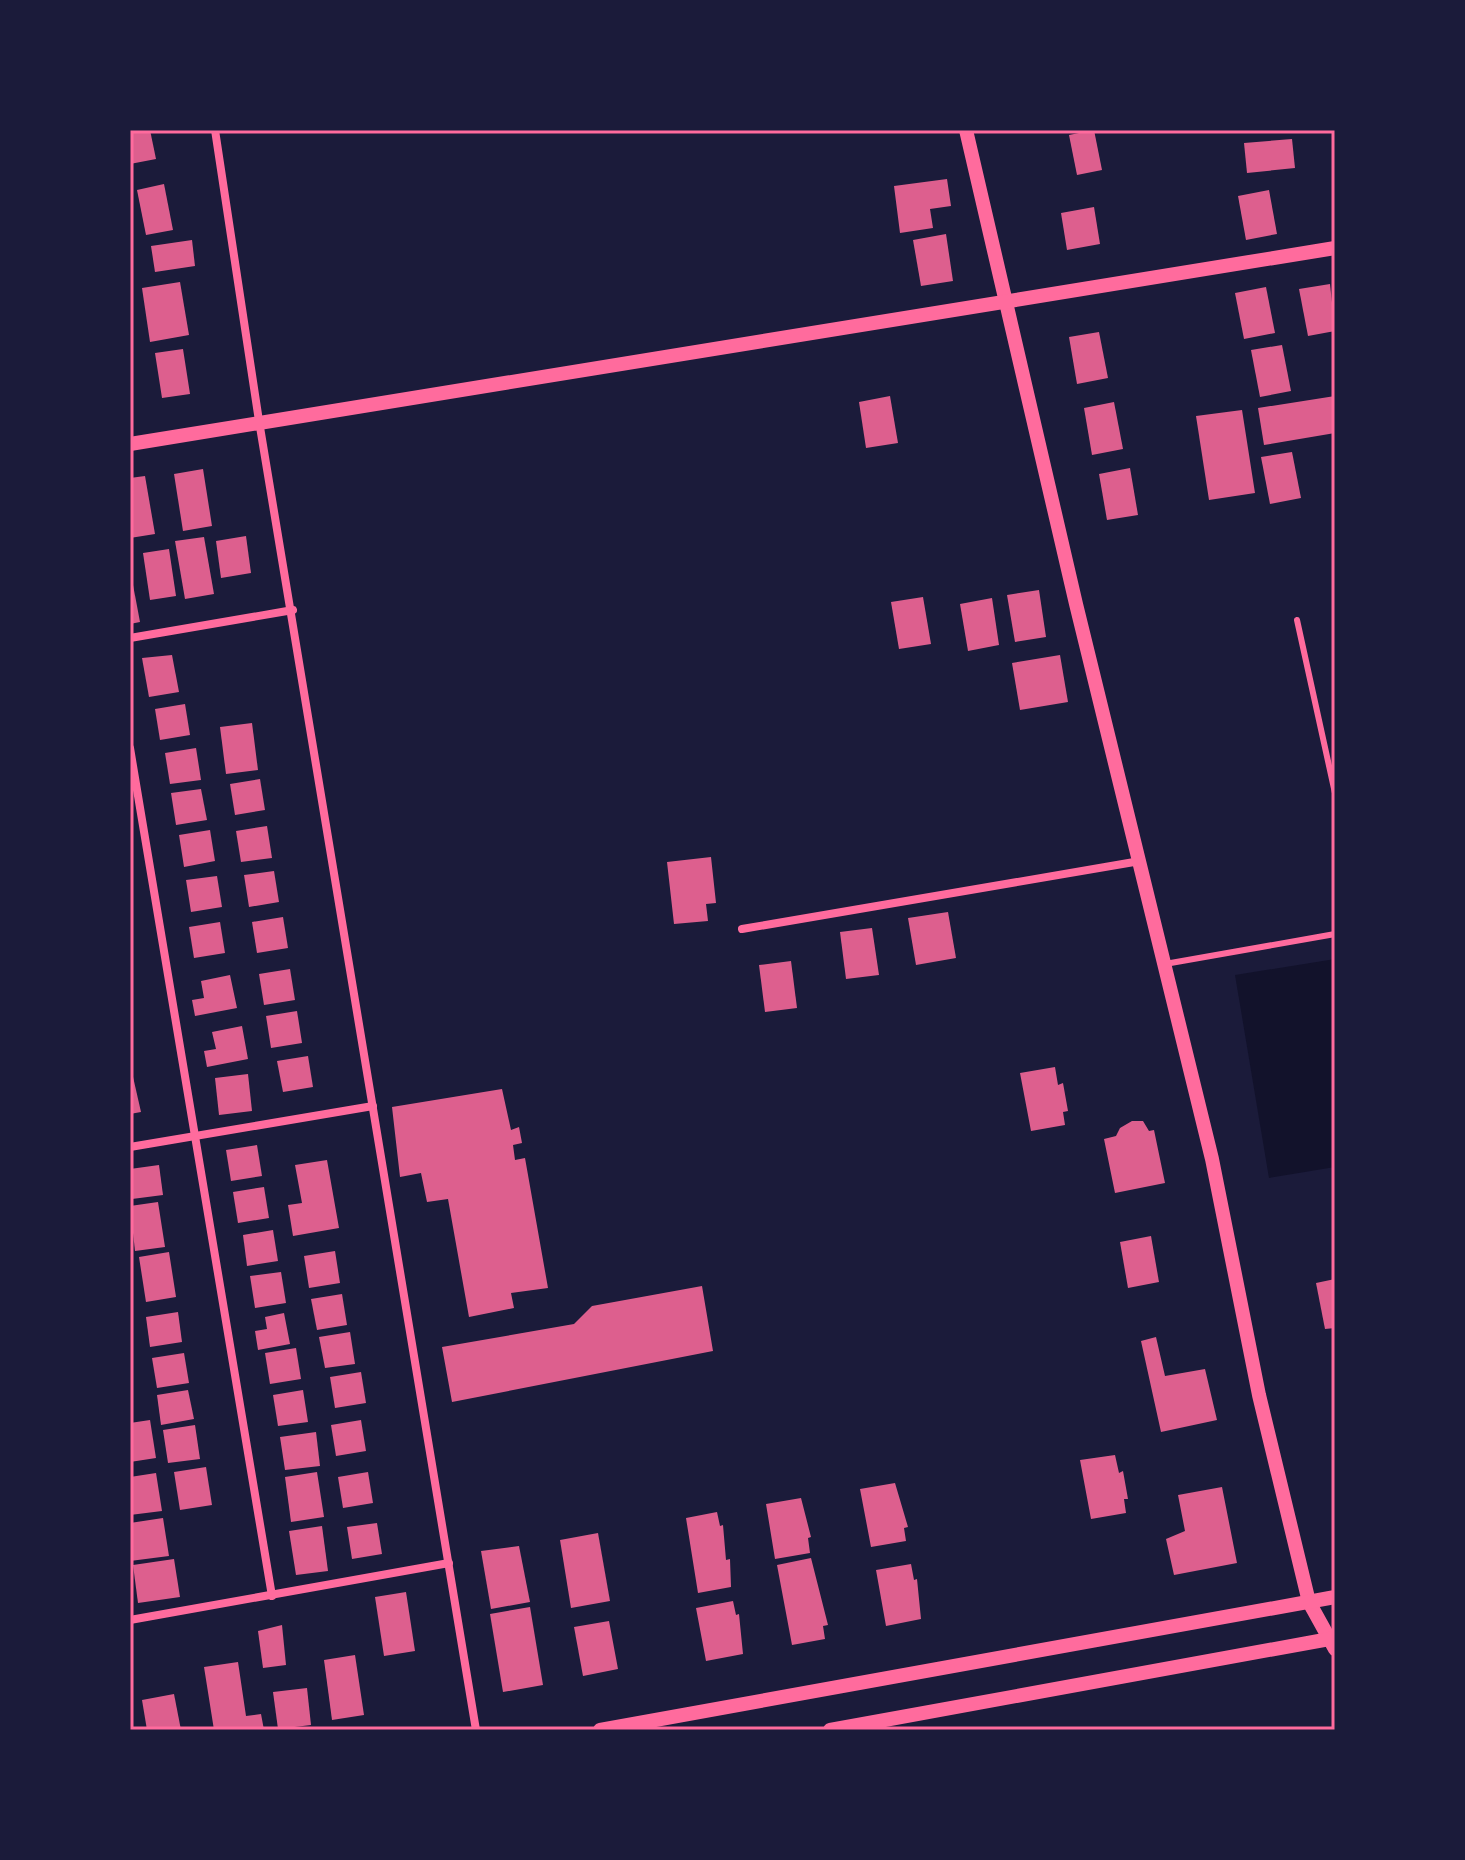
<svg xmlns="http://www.w3.org/2000/svg" width="1465" height="1860" font-family="Raleway,sans-serif">
	<rect width="100%" height="100%" fill="#1b1b3a"/>
	<!-- water -->
	<polygon fill="#12122b" points="1335,959 1335,1167 1269,1178 1235,975"/>
	<!-- building -->
	<g fill="#dd5f8e">
		<polygon points="130,130 150,130 156,159 130,164"/>
		<polygon points="1094,130 1102,170 1077,175 1069,135"/>
		<polygon points="1292,139 1295,168 1247,173 1244,143"/>
		<polygon points="947,179 951,206 930,209 933,228 900,233 894,186"/>
		<polygon points="164,184 173,230 146,235 137,190"/>
		<polygon points="1269,190 1277,234 1246,240 1238,196"/>
		<polygon points="1094,207 1100,244 1067,250 1061,213"/>
		<polygon points="946,234 953,281 921,286 913,240"/>
		<polygon points="192,240 195,266 155,272 151,246"/>
		<polygon points="180,282 189,335 150,342 142,288"/>
		<polygon points="1330,284 1335,331 1308,336 1299,289"/>
		<polygon points="1266,287 1275,333 1244,339 1235,293"/>
		<polygon points="1099,332 1108,378 1077,384 1069,337"/>
		<polygon points="1282,345 1291,391 1260,397 1251,350"/>
		<polygon points="183,349 190,394 162,398 155,353"/>
		<polygon points="890,396 898,443 866,448 859,402"/>
		<polygon points="1335,396 1335,433 1264,445 1258,408"/>
		<polygon points="1114,402 1123,449 1092,455 1084,408"/>
		<polygon points="1242,410 1255,493 1209,500 1196,416"/>
		<polygon points="1292,452 1301,498 1270,504 1261,457"/>
		<polygon points="1130,468 1138,515 1107,520 1099,474"/>
		<polygon points="203,469 212,526 183,531 174,474"/>
		<polygon points="145,476 155,534 130,538 130,478"/>
		<polygon points="246,536 251,573 221,578 216,541"/>
		<polygon points="204,537 214,594 185,599 175,541"/>
		<polygon points="169,549 176,596 150,600 143,553"/>
		<polygon points="130,569 140,622 130,624"/>
		<polygon points="1039,590 1046,637 1015,642 1007,595"/>
		<polygon points="923,597 931,644 899,649 891,602"/>
		<polygon points="992,598 999,645 968,651 960,604"/>
		<polygon points="172,655 179,692 149,697 142,658"/>
		<polygon points="1060,655 1068,702 1020,710 1012,663"/>
		<polygon points="185,704 190,735 160,740 155,709"/>
		<polygon points="252,723 258,770 226,774 220,727"/>
		<polygon points="196,748 201,780 170,784 165,753"/>
		<polygon points="260,779 265,810 235,815 230,784"/>
		<polygon points="201,789 207,820 176,825 171,793"/>
		<polygon points="267,826 272,858 241,862 236,831"/>
		<polygon points="210,830 215,861 184,867 179,835"/>
		<polygon points="711,857 716,903 706,904 708,921 674,924 667,862"/>
		<polygon points="274,871 279,902 249,907 244,875"/>
		<polygon points="217,876 222,907 191,912 186,880"/>
		<polygon points="948,912 956,958 916,965 908,918"/>
		<polygon points="283,917 288,948 257,953 252,922"/>
		<polygon points="220,922 225,953 194,958 189,927"/>
		<polygon points="872,928 879,975 846,979 840,932"/>
		<polygon points="791,961 797,1008 765,1012 759,965"/>
		<polygon points="290,969 295,1000 264,1005 259,974"/>
		<polygon points="230,975 237,1008 195,1016 192,1000 204,998 201,981"/>
		<polygon points="297,1011 302,1043 271,1048 266,1016"/>
		<polygon points="242,1026 248,1059 207,1067 204,1051 216,1049 212,1032"/>
		<polygon points="308,1056 313,1087 283,1092 277,1061"/>
		<polygon points="1055,1067 1058,1085 1063,1083 1068,1111 1063,1112 1065,1125 1031,1131 1020,1073"/>
		<polygon points="131,1068 141,1112 130,1114 130,1069"/>
		<polygon points="248,1074 252,1111 219,1115 215,1078"/>
		<polygon points="502,1089 511,1130 519,1127 522,1143 513,1145 515,1160 525,1158 548,1288 511,1293 514,1308 469,1317 448,1199 427,1202 421,1173 400,1177 392,1107"/>
		<polygon points="1132,1121 1143,1121 1149,1131 1154,1130 1165,1183 1115,1193 1104,1139 1116,1136 1120,1128"/>
		<polygon points="257,1145 262,1176 231,1181 226,1150"/>
		<polygon points="327,1160 339,1228 293,1236 288,1205 302,1203 295,1165"/>
		<polygon points="159,1165 163,1195 132,1199 130,1169"/>
		<polygon points="264,1187 269,1218 238,1223 233,1192"/>
		<polygon points="158,1202 165,1247 135,1251 130,1206"/>
		<polygon points="273,1230 278,1261 247,1266 243,1235"/>
		<polygon points="1151,1236 1159,1282 1128,1288 1120,1242"/>
		<polygon points="335,1251 340,1283 309,1288 304,1256"/>
		<polygon points="169,1252 176,1297 146,1302 139,1257"/>
		<polygon points="281,1272 286,1303 255,1308 250,1276"/>
		<polygon points="1335,1279 1335,1328 1325,1329 1316,1283"/>
		<polygon points="702,1286 713,1351 452,1402 442,1347 574,1324 592,1306"/>
		<polygon points="342,1294 347,1325 317,1330 311,1299"/>
		<polygon points="178,1312 182,1342 150,1347 146,1317"/>
		<polygon points="284,1313 290,1344 258,1350 255,1331 267,1329 265,1317"/>
		<polygon points="350,1332 355,1364 325,1368 319,1337"/>
		<polygon points="1156,1337 1165,1376 1205,1369 1217,1420 1161,1432 1141,1341"/>
		<polygon points="296,1348 301,1379 270,1384 265,1353"/>
		<polygon points="184,1353 189,1383 157,1388 152,1358"/>
		<polygon points="361,1372 366,1403 335,1408 330,1377"/>
		<polygon points="188,1390 194,1419 161,1425 157,1395"/>
		<polygon points="303,1390 308,1422 278,1426 273,1395"/>
		<polygon points="150,1420 156,1458 130,1462 130,1423"/>
		<polygon points="361,1420 366,1451 336,1456 331,1425"/>
		<polygon points="195,1425 200,1459 168,1463 163,1430"/>
		<polygon points="316,1432 320,1466 285,1470 280,1437"/>
		<polygon points="1115,1455 1119,1473 1123,1471 1128,1499 1124,1499 1126,1513 1091,1519 1080,1460"/>
		<polygon points="206,1467 212,1505 180,1510 174,1472"/>
		<polygon points="317,1472 324,1517 291,1522 285,1477"/>
		<polygon points="368,1472 373,1503 343,1508 338,1477"/>
		<polygon points="156,1473 162,1511 130,1515 130,1477"/>
		<polygon points="895,1483 908,1527 904,1528 906,1541 871,1547 860,1489"/>
		<polygon points="1222,1487 1237,1563 1174,1575 1166,1539 1185,1531 1178,1495"/>
		<polygon points="801,1498 811,1537 808,1538 810,1553 775,1559 766,1504"/>
		<polygon points="717,1512 720,1526 723,1525 726,1560 730,1559 731,1587 698,1593 686,1518"/>
		<polygon points="163,1518 169,1556 130,1561 130,1523"/>
		<polygon points="377,1523 382,1554 352,1559 347,1527"/>
		<polygon points="322,1526 328,1571 296,1575 289,1531"/>
		<polygon points="598,1533 610,1601 571,1608 560,1540"/>
		<polygon points="519,1546 530,1602 491,1609 481,1551"/>
		<polygon points="811,1558 828,1625 823,1626 825,1639 792,1645 777,1565"/>
		<polygon points="174,1559 180,1597 138,1603 133,1565"/>
		<polygon points="911,1564 914,1580 917,1579 921,1619 886,1626 876,1570"/>
		<polygon points="406,1592 415,1651 384,1656 375,1597"/>
		<polygon points="733,1601 736,1615 739,1614 743,1654 706,1661 696,1608"/>
		<polygon points="530,1607 543,1685 503,1692 490,1614"/>
		<polygon points="609,1621 618,1669 583,1676 574,1627"/>
		<polygon points="282,1625 286,1665 263,1668 258,1631"/>
		<polygon points="355,1655 364,1715 332,1720 324,1660"/>
		<polygon points="238,1662 246,1716 261,1714 264,1730 214,1730 204,1667"/>
		<polygon points="307,1688 311,1725 278,1729 273,1692"/>
		<polygon points="174,1694 181,1730 147,1730 142,1700"/>
	</g>
	<g fill="none" stroke-linecap="round" stroke-linejoin="round">
		<!-- service -->
		<g stroke="#ff6b9d" stroke-width="6">
			<polyline points="1297,620 1335,793"/>
			<polyline points="1165,964 1335,934"/>
		</g>
		<!-- minor -->
		<g stroke="#ff6b9d" stroke-width="8">
			<polyline points="215,130 259,421 476,1730"/>
			<polyline points="130,638 293,610"/>
			<polyline points="130,748 272,1596"/>
			<polyline points="742,929 1140,861"/>
			<polyline points="130,1147 373,1106"/>
			<polyline points="130,1620 449,1563"/>
		</g>
		<!-- tertiary -->
		<g stroke="#ff6b9d" stroke-width="14">
			<polyline points="966,130 1076,604 1212,1159 1259,1395 1309,1602 1335,1649"/>
			<polyline points="130,444 1335,248"/>
			<polyline points="600,1730 1335,1597"/>
			<polyline points="830,1730 1335,1638"/>
		</g>
	</g>
	<!-- border -->
	<rect width="1465" height="1860" fill="none" stroke="#1b1b3a" stroke-width="264"/>
	<rect x="132" y="132" width="1201" height="1596" fill="none" stroke="#ff6b9d" stroke-width="3"/>
</svg>
